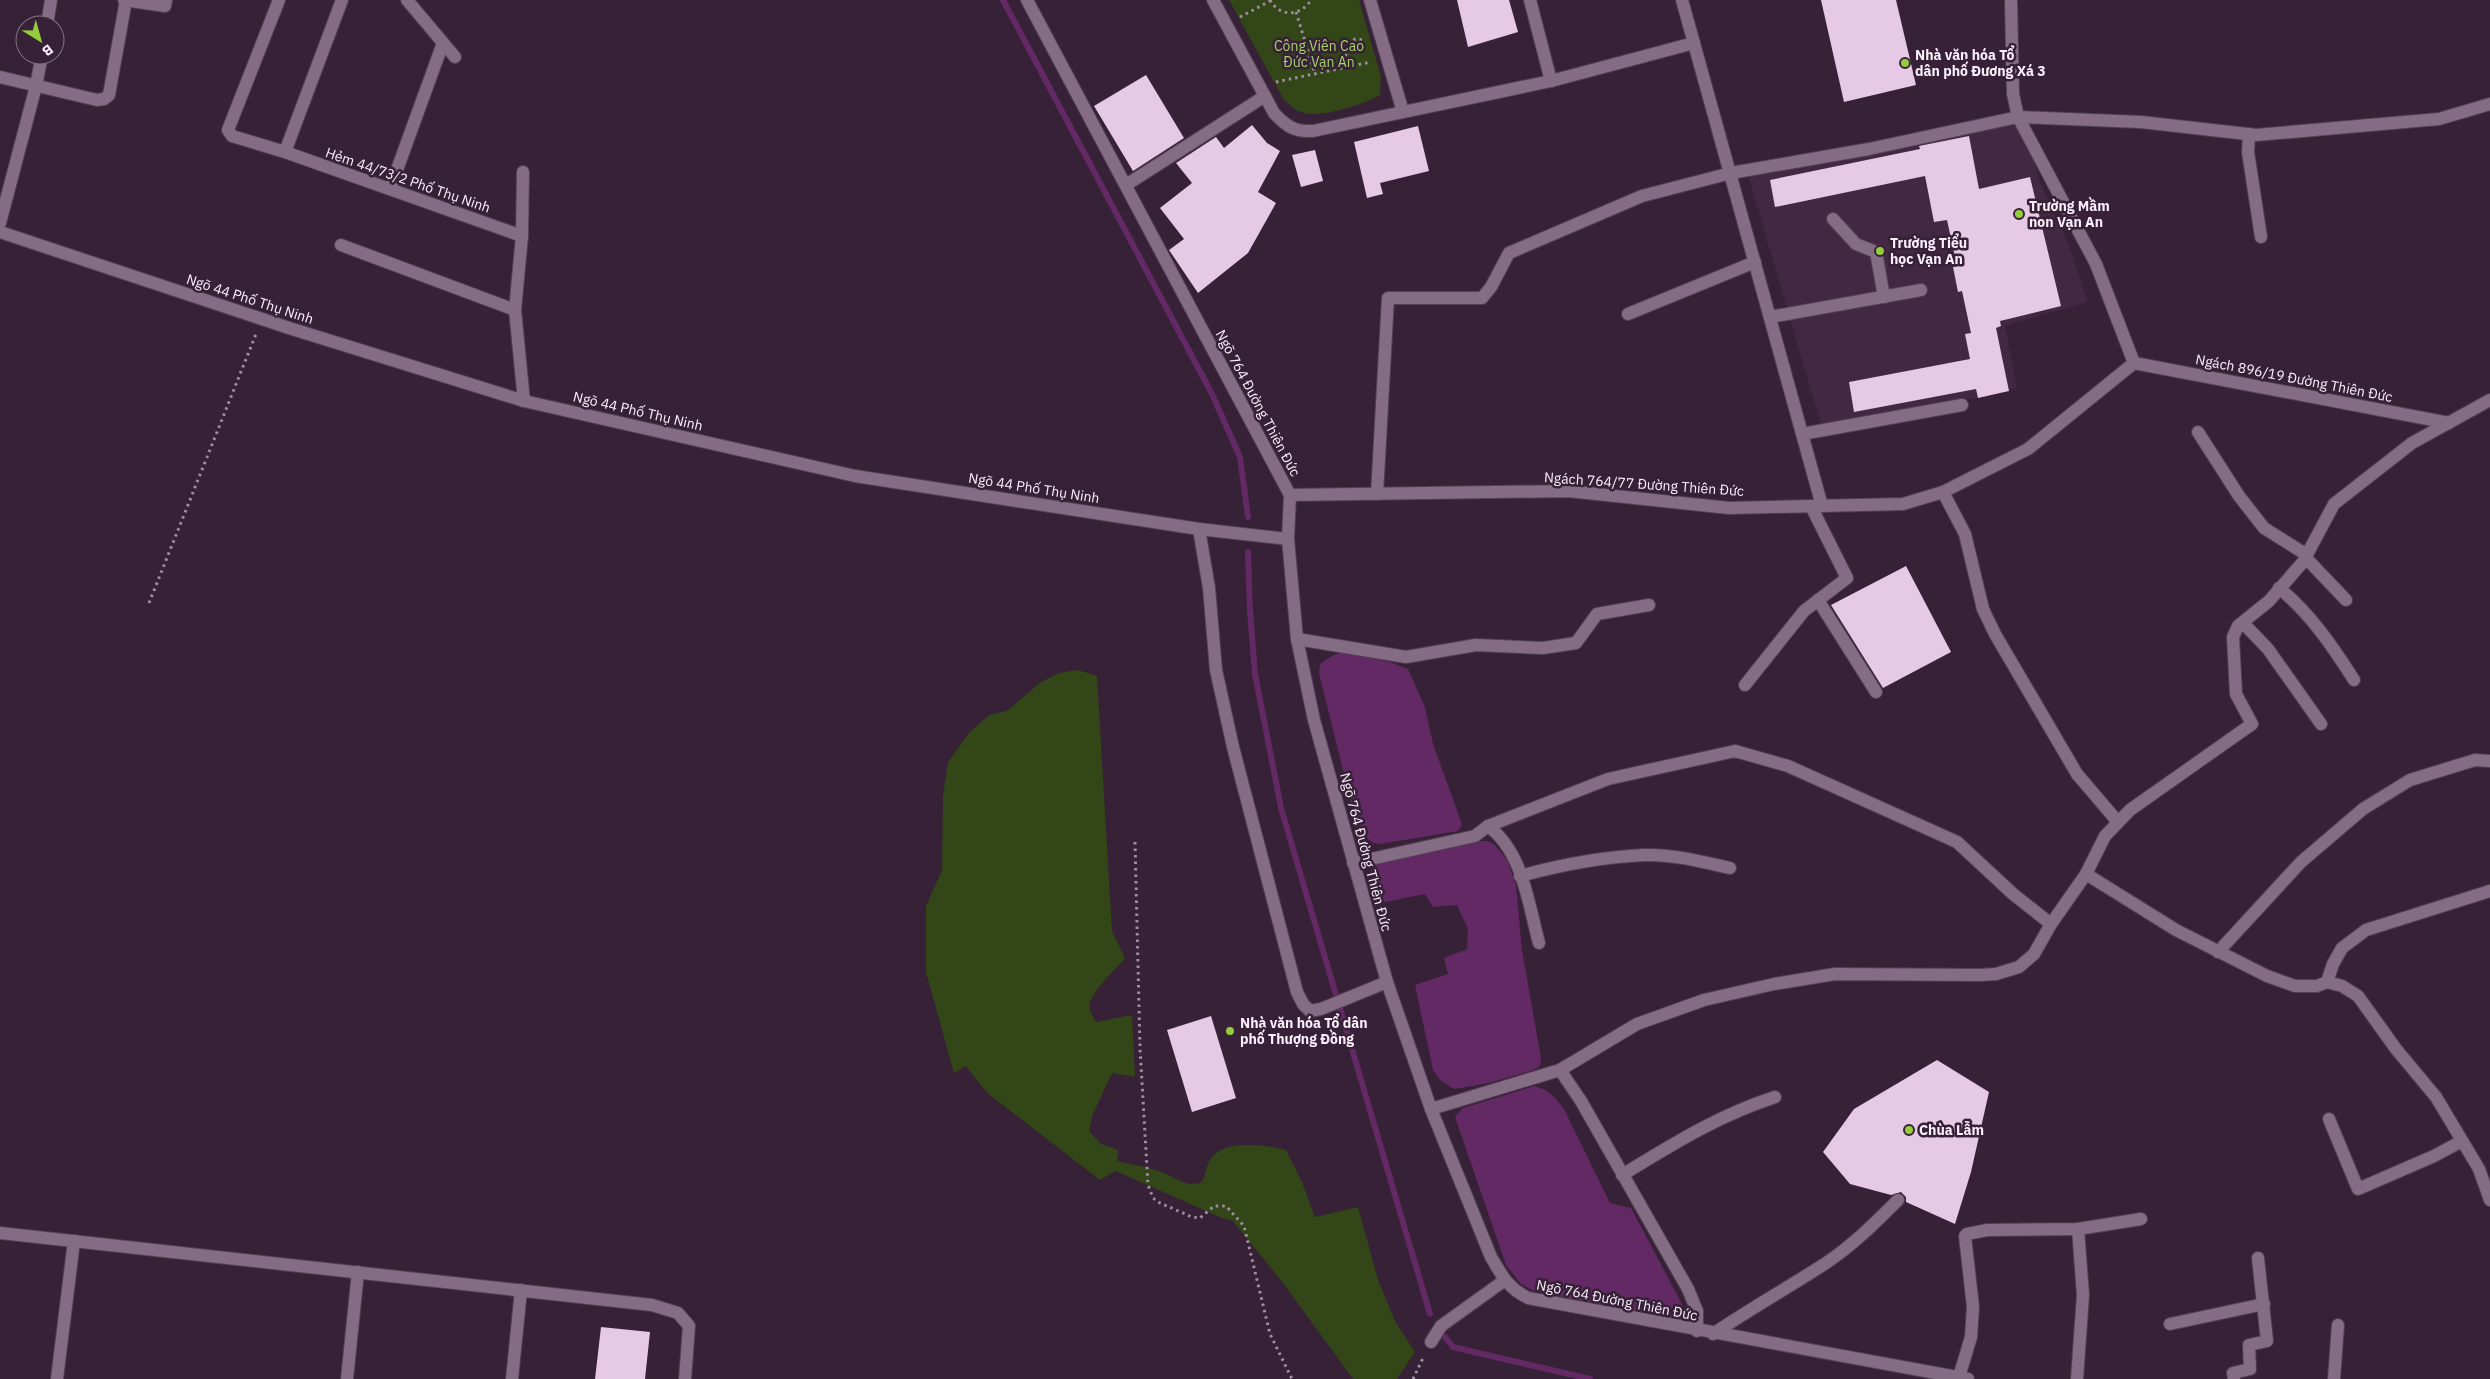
<svg xmlns="http://www.w3.org/2000/svg" width="2490" height="1379" font-family="'IBM Plex Sans',sans-serif">
	<rect width="100%" height="100%" fill="#362137"/>
	<!-- built -->
	<polygon fill="#432843" points="2013,123 2028,142 2040,182 2069,245 2088,302 2005,326 2017,388 1978,398 1821,425 1748,175"/>
	<!-- green -->
	<g fill="#334617">
		<path d="M1229,0H1359L1381,77L1380,95C1366,104 1320,118 1304,113C1297,112 1290,105 1284,100Z"/>
		<path d="M1078,670L1097,676L1112,931L1125,958C1116,969 1093,990 1090,1003C1088,1010 1093,1017 1096,1022L1132,1015L1135,1077L1112,1073L1093,1114L1089,1131L1101,1144L1118,1150L1117,1161C1132,1165 1149,1167 1164,1173C1176,1178 1187,1188 1202,1182C1206,1175 1206,1164 1212,1157C1227,1139 1266,1145 1286,1150L1302,1182L1315,1217L1358,1207L1378,1280L1395,1321L1415,1352L1397,1379H1353L1283,1283L1232,1220L1222,1218L1116,1171L1100,1180L987,1093L966,1066L954,1073L926,972V906L942,870L943,796L948,762L969,733L989,715L1007,711L1041,682L1059,673Z"/>
	</g>
	<!-- water -->
	<g fill="#622964">
		<path d="M1344,652L1390,662L1408,669L1425,707L1433,744L1462,824L1458,831L1380,844L1373,843L1358,831L1319,673L1320,664C1328,658 1334,654 1344,652Z"/>
		<polygon points="1472,841 1487,841 1494,844 1507,860 1516,885 1522,950 1541,1058 1540,1066 1534,1070 1489,1083 1454,1089 1440,1080 1433,1070 1415,985 1448,974 1444,958 1467,949 1468,929 1457,905 1433,907 1425,894 1380,903 1371,879 1371,870 1380,861"/>
		<path d="M1535,1086C1549,1090 1555,1097 1564,1109L1610,1203L1631,1208L1682,1304C1682,1313 1680,1317 1672,1320L1534,1291L1521,1284L1506,1265L1455,1117L1463,1108Z"/>
	</g>
	<g fill="none" stroke-linecap="round" stroke-linejoin="round">
		<!-- stream -->
		<g stroke="#622964" stroke-width="6">
			<polyline points="1003,0 1212,394 1240,457 1248,517"/>
			<polyline points="1248,552 1250,611 1255,674 1281,808 1430,1314"/>
			<polyline points="1445,1337 1453,1347 1590,1379"/>
		</g>
	</g>
	<!-- building -->
	<g fill="#e5c9e5">
		<polygon points="1457,0 1509,0 1518,32 1468,47"/>
		<polygon points="1821,0 1896,0 1916,85 1844,102"/>
		<polygon points="1146,75 1184,138 1133,171 1094,106"/>
		<polygon points="1252,125 1267,143 1280,151 1258,192 1276,203 1248,253 1198,293 1169,250 1184,239 1160,208 1192,183 1176,163 1216,137 1224,148"/>
		<polygon points="1418,126 1429,171 1380,183 1383,194 1367,198 1354,142"/>
		<polygon points="1969,136 1979,189 2030,177 2061,306 2000,321 2001,326 1996,328 2009,391 1978,398 1976,389 1854,412 1849,382 1970,359 1965,334 1971,333 1962,291 1958,292 1953,267 1957,266 1947,220 1934,222 1925,176 1775,207 1770,180 1920,149 1919,146"/>
		<polygon points="1315,150 1323,181 1301,187 1292,155"/>
		<polygon points="1906,566 1951,652 1883,688 1831,605"/>
		<polygon points="1211,1016 1236,1098 1192,1112 1167,1030"/>
		<polygon points="1937,1060 1989,1092 1971,1172 1955,1224 1906,1202 1906,1197 1901,1192 1891,1195 1850,1184 1823,1152 1854,1109"/>
		<polygon points="601,1327 650,1332 645,1379 595,1379"/>
	</g>
	<g fill="none" stroke-linecap="round" stroke-linejoin="round">
		<!-- minor casing -->
		<g stroke="#534053" stroke-width="14">
			<g id="minor">
				<polyline points="124,0 165,6 166,0"/>
				<polyline points="279,0 228,130 232,136 285,152 522,236"/>
				<polyline points="407,0 455,57"/>
				<path d="M1027,0L1290,495L1288,539L1297,639L1314,720L1387,982L1431,1109L1491,1257C1502,1276 1508,1288 1528,1298L1968,1379"/>
				<path d="M1213,0L1274,113C1287,127 1295,132 1313,131L1551,81L1694,43"/>
				<polyline points="1370,0 1403,112"/>
				<polyline points="1530,0 1551,81"/>
				<polyline points="1682,0 1822,506"/>
				<polyline points="2011,0 2013,94 2018,117 2096,264 2134,363"/>
				<polyline points="47,25 51,0"/>
				<polyline points="0,77 97,100 104,99 109,95 126,0"/>
				<polyline points="2249,134 2248,152 2261,237"/>
				<polyline points="285,152 342,0"/>
				<polyline points="523,172 522,236 515,310 524,401"/>
				<polyline points="1126,185 1265,96"/>
				<polyline points="390,189 443,43"/>
				<polyline points="1833,219 1856,244 1876,252 1884,297"/>
				<polyline points="0,223 36,86 42,55"/>
				<polyline points="0,232 289,328 524,401 855,476 1199,529 1288,539"/>
				<polyline points="341,245 515,310"/>
				<polyline points="1628,314 1755,262"/>
				<polyline points="1770,317 1921,290"/>
				<polyline points="2134,363 2449,423"/>
				<polyline points="2198,432 2239,496 2264,528 2307,555"/>
				<polyline points="1802,434 1962,405"/>
				<polyline points="1943,492 1965,534 1983,609 1995,634 2077,774 2118,822"/>
				<polyline points="1377,494 1388,298 1482,298 1491,287 1509,253 1642,196 1731,173 1869,149 2018,117 2141,122 2256,135 2439,119 2490,104"/>
				<polyline points="1290,495 1568,491 1729,508 1903,504 1943,492 2028,449 2134,363"/>
				<polyline points="1199,529 1209,588 1216,670 1233,747 1297,992 1303,1004 1310,1011 1321,1009 1387,982"/>
				<polyline points="2306,558 2346,600"/>
				<path d="M2279,588C2310,613 2333,647 2354,680"/>
				<polyline points="1818,600 1876,692"/>
				<polyline points="2243,623 2268,649 2321,724"/>
				<polyline points="1297,639 1406,657 1476,645 1543,648 1576,643 1597,614 1649,605"/>
				<polyline points="1745,685 1804,611 1847,578 1811,506"/>
				<path d="M1488,826C1523,852 1528,903 1539,943"/>
				<polyline points="1353,863 1475,836 1488,826 1608,779 1735,751 1788,766 1957,842 2013,894 2051,924"/>
				<polyline points="2086,874 2176,930 2267,976 2295,986 2317,986 2327,982 2342,986 2358,996 2396,1049 2436,1097 2479,1169 2490,1200"/>
				<path d="M1520,876C1560,865 1602,857 1644,855C1673,854 1703,862 1730,868"/>
				<polyline points="2218,952 2301,862 2363,809 2410,780 2475,760 2490,761"/>
				<polyline points="2327,982 2333,964 2342,948 2366,930 2490,891"/>
				<polyline points="1560,1070 1581,1101 1688,1289 1697,1311 1697,1331"/>
				<polyline points="1431,1109 1560,1070 1637,1024 1704,1000 1774,984 1835,974 1980,975 1996,974 2019,967 2034,954 2051,924 2086,874 2105,836 2130,810 2252,724 2236,694 2233,637 2238,626 2269,601 2303,562 2334,504 2412,443 2490,400"/>
				<polyline points="2329,1119 2358,1189 2434,1156 2462,1141"/>
				<path d="M1622,1175C1673,1144 1717,1116 1775,1097"/>
				<polyline points="0,1233 652,1305 678,1313 689,1326 685,1379"/>
				<polyline points="2170,1324 2264,1304"/>
				<path d="M1713,1334C1750,1309 1789,1287 1826,1263C1853,1245 1875,1223 1898,1200"/>
				<polyline points="1431,1342 1441,1326 1505,1280"/>
				<polyline points="1959,1377 1971,1337 1973,1307 1965,1236 1967,1234 1987,1230 2078,1229 2141,1219"/>
				<polyline points="57,1379 74,1241"/>
				<polyline points="347,1379 358,1272"/>
				<polyline points="512,1379 521,1290"/>
				<polyline points="2077,1379 2083,1295 2078,1229"/>
				<polyline points="2234,1379 2233,1373 2250,1369 2249,1345 2267,1341 2258,1258"/>
				<polyline points="2334,1379 2338,1325"/>
			</g>
		</g>
		<!-- path -->
		<g stroke="#9f8ea0" stroke-width="3" stroke-dasharray="2.5 4" stroke-linecap="butt">
			<path d="M1270,0C1280,18 1301,16 1311,0"/>
			<polyline points="1296,12 1315,74"/>
			<polyline points="1240,17 1270,1"/>
			<polyline points="1354,66 1346,58 1345,49 1355,39 1366,40"/>
			<polyline points="1276,82 1371,62"/>
			<polyline points="149,603 256,334"/>
			<polyline points="1135,842 1140,1048 1148,1185 1153,1198 1160,1203 1192,1217 1200,1218 1214,1206 1226,1206 1244,1226 1270,1334 1292,1379"/>
			<polyline points="1413,1379 1424,1356"/>
		</g>
		<!-- minor -->
		<use href="#minor" stroke="#856c85" stroke-width="12"/>
	</g>
	<!-- markers -->
	<g fill="#94cc3c" stroke="#362137" stroke-width="2">
		<circle cx="1905" cy="63" r="5"/>
		<circle cx="2019" cy="214" r="5"/>
		<circle cx="1880" cy="251" r="5"/>
		<circle cx="1230" cy="1031" r="5"/>
		<circle cx="1909" cy="1130" r="5"/>
	</g>
	<g text-anchor="middle" dominant-baseline="central" stroke-width="5" stroke-linejoin="round" paint-order="stroke">
		<!-- park labels -->
		<g font-size="14" fill="#a4d267" stroke="#362137">
			<text x="1319" y="46">Công Viên Cao<tspan x="1319" dy="16">Đức Vạn An</tspan></text>
		</g>
		<!-- poi labels -->
		<g font-size="14" font-weight="bold" fill="#fceefc" stroke="#362137" text-anchor="start">
			<text x="1915" y="55">Nhà văn hóa Tổ<tspan x="1915" dy="16">dân phố Đương Xá 3</tspan></text>
			<text x="2029" y="206">Trường Mầm<tspan x="2029" dy="16">non Vạn An</tspan></text>
			<text x="1890" y="243">Trường Tiểu<tspan x="1890" dy="16">học Vạn An</tspan></text>
			<text x="1240" y="1023">Nhà văn hóa Tổ dân<tspan x="1240" dy="16">phố Thượng Đồng</tspan></text>
			<text x="1919" y="1130">Chùa Lẫm</text>
		</g>
		<!-- street labels -->
		<g font-size="14" fill="#fceefc" stroke="#362137">
			<text transform="translate(408 180) rotate(19)">Hẻm 44/73/2 Phố Thụ Ninh</text>
			<text transform="translate(250 299) rotate(18)">Ngõ 44 Phố Thụ Ninh</text>
			<text transform="translate(2294 378) rotate(11)">Ngách 896/19 Đường Thiên Đức</text>
			<text transform="translate(1258 403) rotate(62)">Ngõ 764 Đường Thiên Đức</text>
			<text transform="translate(638 411) rotate(13)">Ngõ 44 Phố Thụ Ninh</text>
			<text transform="translate(1644 484) rotate(4)">Ngách 764/77 Đường Thiên Đức</text>
			<text transform="translate(1034 488) rotate(9)">Ngõ 44 Phố Thụ Ninh</text>
			<text transform="translate(1366 852) rotate(75)">Ngõ 764 Đường Thiên Đức</text>
			<text transform="translate(1617 1300) rotate(11)">Ngõ 764 Đường Thiên Đức</text>
		</g>
	</g>
	<!-- north arrow -->
	<g transform="translate(40 40) rotate(143)"><circle r="24" fill="#362137" stroke="#857386"/>
	<path d="M0-4L9 19L0 12L-9 19Z" fill="#94cc3c"/>
	<text y="-8" font-size="14" font-weight="bold" text-anchor="middle" fill="#fceefc">B</text>
	</g>
</svg>
